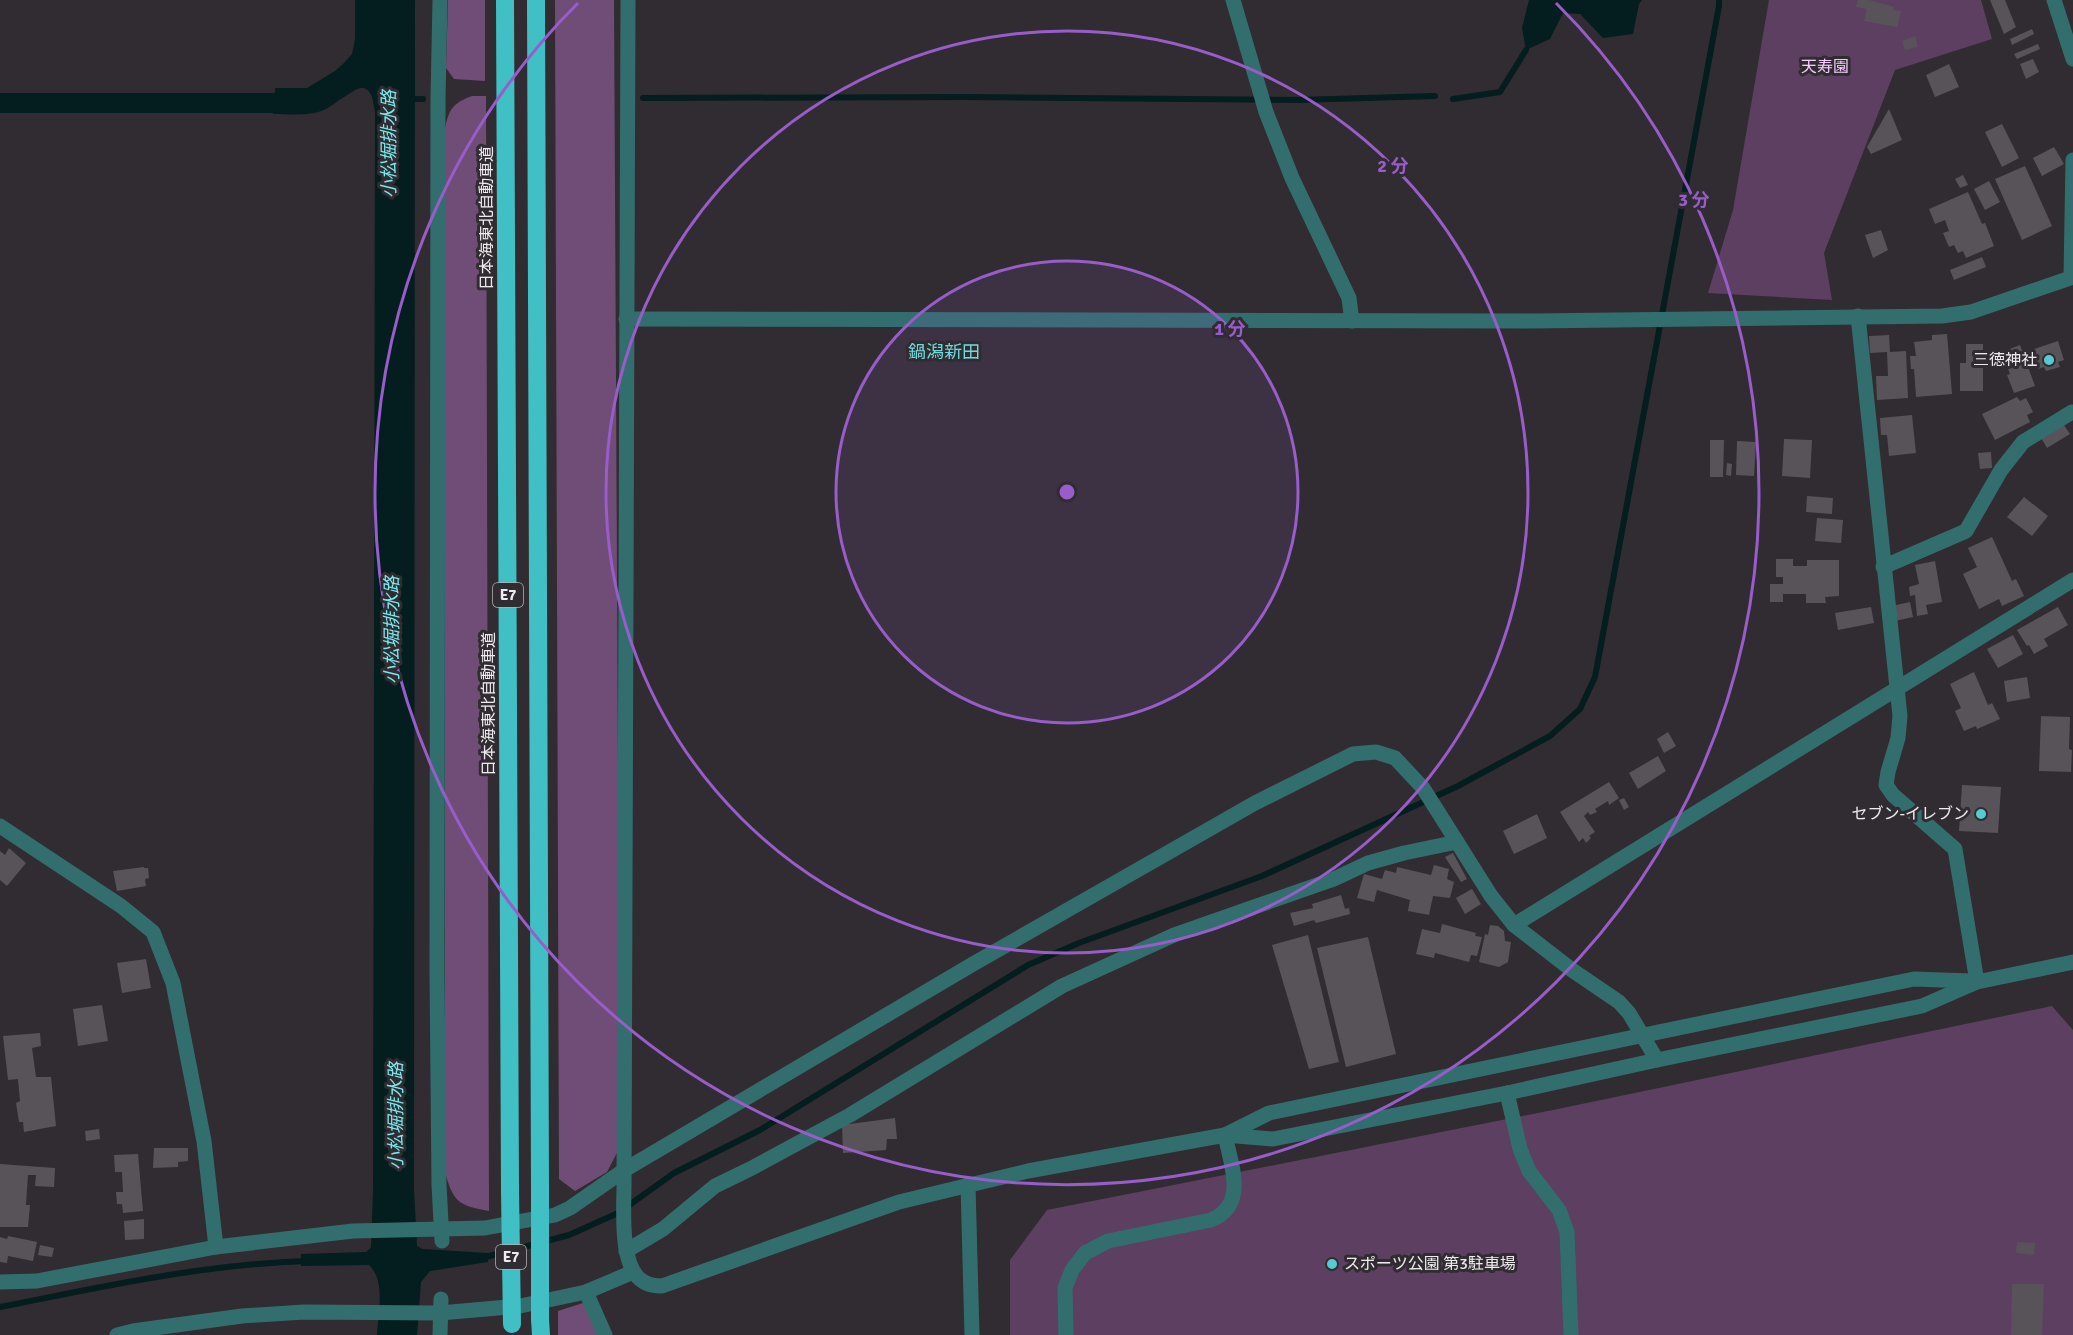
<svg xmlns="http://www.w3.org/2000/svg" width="2073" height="1335" font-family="Signika,'Noto Sans JP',sans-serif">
	<rect width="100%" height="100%" fill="#312c31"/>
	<!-- green -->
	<g fill="#5d3f62">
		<polygon points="1769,0 1981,0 1992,39 1895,70 1824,253 1832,300 1708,293 1733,210"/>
		<polygon points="2052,1006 2073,1030 2073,1335 1010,1335 1010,1260 1047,1210 1553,1110"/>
	</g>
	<!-- forest -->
	<g fill="#704d76">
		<polygon points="448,0 485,0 485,81 454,79 446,68"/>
		<polygon points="555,0 614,0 620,1147 607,1172 575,1191 559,1179"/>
		<path d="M472,96H486L489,1211C459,1206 453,1202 445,1172V128C449,109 453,103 472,96Z"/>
		<polygon points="583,1303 603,1335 558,1335 558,1311"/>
	</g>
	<!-- water -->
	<g fill="#041d1e">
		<path d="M355,0H415L414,1189L417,1246L423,1249L488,1253V1262L430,1271L421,1282L417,1335H377C378,1313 386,1281 369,1265L301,1266V1254L366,1252L371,1247L373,1191L375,112C373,103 373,91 364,88C357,86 335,104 328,108C312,117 291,114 273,114L275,88H307L335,71L344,63L352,54L355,39Z"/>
		<polygon points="1529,0 1642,0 1639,4 1633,34 1603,38 1580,14 1563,13 1550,39 1526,50 1522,28"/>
	</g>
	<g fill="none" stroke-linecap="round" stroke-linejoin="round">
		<!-- stream -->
		<g stroke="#041d1e" stroke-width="6">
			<polyline points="643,98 965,97 1298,100 1435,96"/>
			<polyline points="412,99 423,99"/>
			<polyline points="1453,99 1500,92 1526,50"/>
			<polyline points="482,1258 569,1235 618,1213 674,1173 760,1130 1028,965 1079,943 1262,876 1458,786 1550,736 1580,709 1595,677 1719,6 1719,0"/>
			<path d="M0,1307C102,1287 203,1264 307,1261"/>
		</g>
		<!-- canal -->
		<polyline stroke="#041d1e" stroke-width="20" points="0,103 300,103"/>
	</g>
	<!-- building -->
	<g fill="#585359">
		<polygon points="1858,0 1869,0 1894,7 1893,10 1901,11 1897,27 1864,21 1867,9 1856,7"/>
		<polygon points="1990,0 2005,0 2016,27 2004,34"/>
		<polygon points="2032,29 2034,34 2012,45 2010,39"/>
		<polygon points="1915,36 1918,47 1905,50 1902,41"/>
		<polygon points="2038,44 2040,49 2017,59 2014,54"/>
		<polygon points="2033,59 2039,72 2026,79 2020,64"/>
		<polygon points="1949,64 1959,87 1935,97 1926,75"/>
		<polygon points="1889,109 1902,140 1871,154 1867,147"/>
		<polygon points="2002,124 2019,158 2002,167 1985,132"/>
		<polygon points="2054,147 2064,164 2042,176 2033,158"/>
		<polygon points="2025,166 2052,226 2022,240 1995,179"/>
		<polygon points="1963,175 1968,185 1960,188 1955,179"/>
		<polygon points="1989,181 2000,202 1985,210 1974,189"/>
		<polygon points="1968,192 1982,224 1985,223 1994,246 1966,258 1963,251 1958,253 1954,245 1949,247 1943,233 1949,231 1945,220 1935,224 1929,209"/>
		<polygon points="1881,230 1888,250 1873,258 1865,235"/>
		<polygon points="1982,257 1986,267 1954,280 1950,270"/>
		<polygon points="1947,334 1952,394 1916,397 1914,369 1911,369 1910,356 1916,356 1914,342 1932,340 1932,335"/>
		<polygon points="1889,335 1890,352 1906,351 1908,398 1877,400 1876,376 1888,376 1887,352 1870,353 1869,336"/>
		<polygon points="2058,341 2064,360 2058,362 2060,367 2046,371 2044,367 2038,369 2031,350"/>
		<polygon points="1966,344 1983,344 1983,391 1960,391 1960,363 1966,363"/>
		<polygon points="2020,345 2035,386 2014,393 2007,375 2010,374 2002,352"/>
		<polygon points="2017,397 2020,401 2026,398 2033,412 2027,415 2030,422 1995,440 1982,414"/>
		<polygon points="1912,415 1916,453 1889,456 1887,435 1881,435 1880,418"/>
		<polygon points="2062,422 2070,434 2047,448 2040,436"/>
		<polygon points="1784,439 1812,440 1810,478 1782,476"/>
		<polygon points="1710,440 1724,440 1723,477 1710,477"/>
		<polygon points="1737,441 1756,442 1754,476 1736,475"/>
		<polygon points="1991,452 1992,468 1980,469 1978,453"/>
		<polygon points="1727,463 1732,464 1731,476 1726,475"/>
		<polygon points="1807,496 1833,498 1832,514 1806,512"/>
		<polygon points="2024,497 2048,516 2032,536 2007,517"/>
		<polygon points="1817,518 1843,520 1841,543 1815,541"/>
		<polygon points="1992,537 2012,581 2016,579 2024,596 2002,606 1999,599 1979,609 1963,574 1977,567 1968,548"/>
		<polygon points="1776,559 1793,559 1793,566 1807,566 1807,560 1839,560 1839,596 1825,597 1826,603 1806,603 1806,594 1783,594 1783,602 1770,602 1770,584 1783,584 1783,577 1776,577"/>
		<polygon points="1935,561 1942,602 1926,605 1928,614 1917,616 1915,595 1910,596 1909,587 1919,584 1915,565"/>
		<polygon points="1910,602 1913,617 1895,621 1892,606"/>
		<polygon points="1871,607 1874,623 1838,630 1835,613"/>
		<polygon points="2058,607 2068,625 2044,639 2048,646 2034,654 2029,645 2027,646 2017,630"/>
		<polygon points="2013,635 2023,654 1998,668 1987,649"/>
		<polygon points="1974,672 1988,705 1992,703 2000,719 1977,729 1976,726 1964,731 1955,711 1961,708 1950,684"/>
		<polygon points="2027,677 2030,698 2007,702 2004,681"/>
		<polygon points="2041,716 2070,717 2069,749 2072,750 2071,772 2039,771"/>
		<polygon points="1668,732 1676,746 1664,753 1657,739"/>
		<polygon points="1658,756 1666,771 1638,789 1629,773"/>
		<polygon points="1609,782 1619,798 1609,805 1608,801 1595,809 1597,812 1590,815 1588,812 1584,816 1595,832 1589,836 1591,838 1586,843 1583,838 1579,842 1560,812"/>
		<polygon points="1962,785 2001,787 1998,833 1959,831"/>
		<polygon points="1624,798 1629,807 1624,810 1619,800"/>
		<polygon points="1537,814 1547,838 1514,854 1503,831"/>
		<polygon points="9,848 26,863 7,886 0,880 0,851 5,855"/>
		<polygon points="1453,853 1467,879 1461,882 1445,857"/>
		<polygon points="1434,865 1449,869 1447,879 1454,882 1450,898 1433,896 1429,915 1408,911 1410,900 1377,890 1374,902 1357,898 1364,874 1382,879 1385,870 1396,873 1397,867 1431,875"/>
		<polygon points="144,867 144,868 148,868 149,878 145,879 146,886 117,891 113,871"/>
		<polygon points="1472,889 1481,904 1465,914 1456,898"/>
		<polygon points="1341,895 1345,909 1349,908 1350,914 1316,923 1314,920 1294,926 1290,913 1313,908 1312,904"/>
		<polygon points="1442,924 1476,933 1475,936 1482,937 1477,956 1471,955 1469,962 1435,953 1434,958 1416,954 1422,929 1440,933"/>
		<polygon points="1490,925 1498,926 1504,931 1505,941 1511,942 1508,962 1499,967 1479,962 1485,934 1488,935"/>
		<polygon points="1308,935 1339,1062 1309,1069 1272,945"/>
		<polygon points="1368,937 1396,1054 1346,1067 1317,948"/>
		<polygon points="146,959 151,988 122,993 117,963"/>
		<polygon points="102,1005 108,1041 78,1046 73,1009"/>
		<polygon points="40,1033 41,1046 32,1048 36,1077 51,1077 56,1126 24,1132 23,1122 19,1122 16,1103 20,1101 18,1079 8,1080 3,1036"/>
		<polygon points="895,1118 897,1139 887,1139 886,1150 843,1153 842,1125"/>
		<polygon points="99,1129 100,1139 86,1141 85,1131"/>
		<polygon points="154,1148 188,1148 188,1161 178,1162 178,1167 153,1168"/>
		<polygon points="138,1154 143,1211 123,1213 122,1204 117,1204 116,1192 123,1192 122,1172 115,1172 114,1155"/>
		<polygon points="0,1164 55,1168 54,1187 35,1186 36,1175 28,1175 26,1205 30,1205 28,1227 0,1227"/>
		<polygon points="144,1219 144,1239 125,1240 124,1221"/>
		<polygon points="8,1236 37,1242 33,1261 8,1256 7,1263 0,1262 0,1237 7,1239"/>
		<polygon points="2017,1242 2035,1243 2034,1255 2016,1253"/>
		<polygon points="40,1245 54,1248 52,1257 38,1255"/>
		<polygon points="2012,1284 2044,1284 2042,1335 2011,1335"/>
	</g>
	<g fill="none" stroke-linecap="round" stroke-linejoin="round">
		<!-- minor -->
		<g stroke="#336e6f" stroke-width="15">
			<polyline points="440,0 438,99 437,971 439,1185 442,1241"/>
			<path d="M628,0L624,1186C624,1210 619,1269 644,1282C649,1285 656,1286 662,1286L899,1202L1028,1171L1225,1135L1273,1139L1507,1093L1657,1060L1922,1006L1977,982L2073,962"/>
			<polyline points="1233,0 1266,112 1292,178 1349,298 1352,321"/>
			<polyline points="2054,0 2073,59"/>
			<polyline points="2071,277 2073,160"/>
			<polyline points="1858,316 1900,716 1898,738 1888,772 1886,785 1893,795 1955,849 1977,982"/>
			<polyline points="626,319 1532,321 1942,316 1971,312 2073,277"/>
			<polyline points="1883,567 1966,531 2001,470 2023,442 2072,412"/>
			<polyline points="0,826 121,906 153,932 173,983 204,1141 216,1247"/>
			<polyline points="1514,925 2073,580"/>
			<polyline points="1507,1093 1520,1149 1529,1171 1559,1210 1567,1232 1571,1335"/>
			<polyline points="1225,1135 1269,1113 1914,979 1971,981"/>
			<polyline points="968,1185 972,1335"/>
			<polyline points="626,1251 663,1229 715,1186 750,1169 850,1115 1062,986 1174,935 1334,879 1368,863 1404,853 1457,842"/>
			<polyline points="0,1282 37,1281 216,1247 353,1231 485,1228 555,1215 570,1208 626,1169 973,964 1255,803 1353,754 1376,752 1395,758 1423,788 1491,896 1514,925 1572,970 1619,1002 1629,1013 1657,1060"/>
			<polyline points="586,1292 605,1335"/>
			<polyline points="117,1335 133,1331 242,1316 304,1312 440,1313 520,1306 586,1292 633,1272"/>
			<polyline points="440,1335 441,1299"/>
			<path d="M1066,1335L1065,1288L1072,1270L1085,1253L1108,1241L1211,1220C1248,1205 1231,1165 1225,1135"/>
		</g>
		<!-- highway -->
		<g stroke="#40c0c4" stroke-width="18">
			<polyline points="505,0 510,1191"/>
			<polyline points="536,0 540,1188"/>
			<polyline points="540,1319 541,1335"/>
		</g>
		<!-- highway-bridge -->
		<g stroke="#40c0c4" stroke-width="18">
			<polyline points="510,1191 512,1324"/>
			<polyline points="540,1319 540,1188"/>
		</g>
	</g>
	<!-- distance rings -->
	<circle cx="1067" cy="492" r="231" fill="#985ccb" fill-opacity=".12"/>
	<g fill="none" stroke="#985ccb" stroke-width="3">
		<circle cx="1067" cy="492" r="231"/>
		<circle cx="1067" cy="492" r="461"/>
		<path d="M1556 3A692 692 0 1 1 578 3"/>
	</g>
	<!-- markers -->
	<g fill="#52ccd0" stroke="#312c31" stroke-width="2">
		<circle cx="2049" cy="360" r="6"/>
		<circle cx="1981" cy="814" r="6"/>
		<circle cx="1332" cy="1264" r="6"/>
	</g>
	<g text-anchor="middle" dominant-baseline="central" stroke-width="6" stroke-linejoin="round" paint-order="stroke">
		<!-- shield labels -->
		<g fill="#312c31" stroke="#b5b2b5" stroke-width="1.5">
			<rect x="493" y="583" width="30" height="24" rx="4.5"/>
			<rect x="496" y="1245" width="30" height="24" rx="4.5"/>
		</g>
		<g font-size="15" font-weight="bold" fill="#eeebee">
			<text x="508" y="595">E7</text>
			<text x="511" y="1257">E7</text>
		</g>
		<!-- park labels -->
		<g font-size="16" fill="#f7cafe" stroke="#312c31">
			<text x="1825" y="67">天寿園</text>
		</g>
		<!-- street labels -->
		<g font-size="16" fill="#eeebee" stroke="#312c31">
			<text transform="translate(487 218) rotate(-90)">日本海東北自動車道</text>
			<text transform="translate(489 704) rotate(-90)">日本海東北自動車道</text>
		</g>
		<!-- poi labels -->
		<g font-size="16" fill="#eeebee" stroke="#312c31" text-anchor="end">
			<text x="2037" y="360">三徳神社</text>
			<text x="1969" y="814">セブン-イレブン</text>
			<text x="1344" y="1264" text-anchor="start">スポーツ公園 第3駐車場</text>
		</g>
		<!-- water labels -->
		<g font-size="18" font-style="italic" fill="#76ebef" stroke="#312c31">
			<text transform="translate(389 144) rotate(-90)">小松堀排水路</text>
			<text transform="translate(392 630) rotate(-90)">小松堀排水路</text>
			<text transform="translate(396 1116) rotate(-90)">小松堀排水路</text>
		</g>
		<!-- neighbourhood labels -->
		<g font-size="18" fill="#6edadd" stroke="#312c31">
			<text x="944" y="352">鍋潟新田</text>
		</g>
	</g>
	<circle cx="1067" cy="492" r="9" fill="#985ccb" stroke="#312c31" stroke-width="3"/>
	<g font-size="18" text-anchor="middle" font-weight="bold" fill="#985ccb" stroke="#312c31" stroke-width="6" stroke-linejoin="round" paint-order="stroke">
		<text x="1393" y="172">2 分</text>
		<text x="1694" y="206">3 分</text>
		<text x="1230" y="335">1 分</text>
	</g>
</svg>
